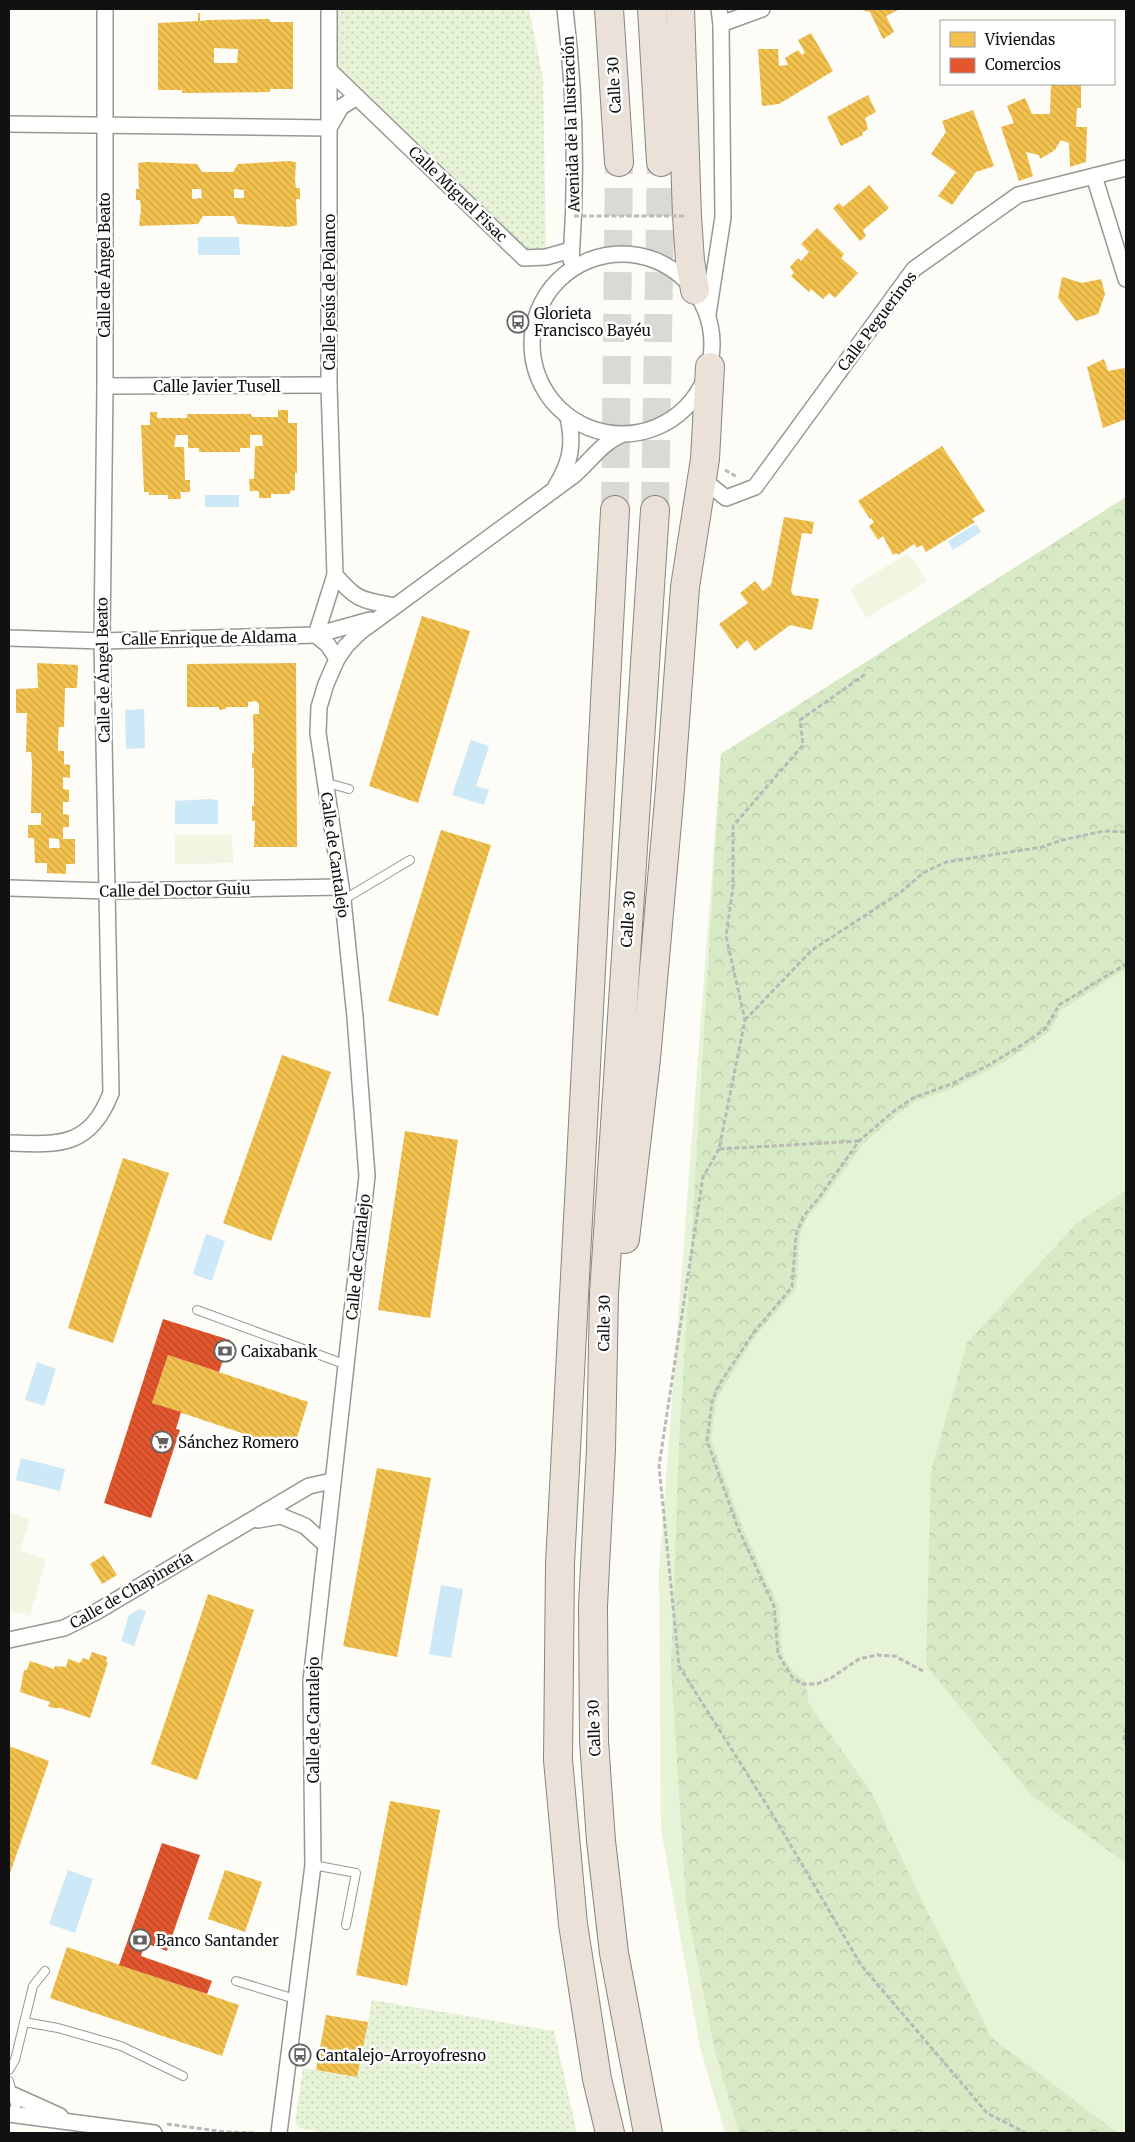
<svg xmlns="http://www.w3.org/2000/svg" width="1135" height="2142" font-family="Merriweather,serif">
	<defs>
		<pattern id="forest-crowns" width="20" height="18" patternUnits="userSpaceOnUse" patternTransform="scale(1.25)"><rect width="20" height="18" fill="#d8eac5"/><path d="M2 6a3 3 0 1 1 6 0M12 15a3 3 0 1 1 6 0" fill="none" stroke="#b8c8a8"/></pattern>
		<pattern id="park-dots" width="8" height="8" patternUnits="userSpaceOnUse" patternTransform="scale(1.25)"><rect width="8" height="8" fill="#e7f3d7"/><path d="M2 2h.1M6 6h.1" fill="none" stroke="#c5cfb8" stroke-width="1.8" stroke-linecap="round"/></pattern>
		<pattern id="homes-back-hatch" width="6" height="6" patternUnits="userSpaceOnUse" patternTransform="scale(1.25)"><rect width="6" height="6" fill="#f2c14e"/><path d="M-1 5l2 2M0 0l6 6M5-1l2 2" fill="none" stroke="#cea543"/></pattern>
		<pattern id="shops-back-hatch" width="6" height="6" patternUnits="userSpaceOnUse" patternTransform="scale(1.25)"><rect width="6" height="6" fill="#e4572e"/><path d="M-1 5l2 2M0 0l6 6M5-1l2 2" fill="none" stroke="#b74726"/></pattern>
	</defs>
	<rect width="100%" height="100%" fill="#fdfcf7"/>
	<!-- grass -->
	<polygon fill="#e7f3d7" points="1126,497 1126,2133 725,2133 700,2047 661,1829 659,1571 721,754"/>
	<!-- forest -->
	<g fill="url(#forest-crowns)">
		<path d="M1126,497V969L1062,1009L1049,1032L1028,1047L992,1069L953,1088L915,1102L896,1115L863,1144L824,1198L806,1219L800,1236L796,1289L757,1334L723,1387L716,1402L711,1440L742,1526L778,1605C785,1636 771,1659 805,1680L809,1704L871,1792L917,1891L992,2038L1118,2133H739L714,2048L686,1902L671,1667L679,1442L721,754Z"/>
		<polygon points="1126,1190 1126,1863 1032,1796 926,1665 931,1471 967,1343 1076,1224"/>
	</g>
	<!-- park -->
	<g fill="url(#park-dots)">
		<polygon points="329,9 529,9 543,79 546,250 524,258 330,71"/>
		<polygon points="372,2000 554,2031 577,2133 326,2133 299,2128 295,2122 303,2068 357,2077"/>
	</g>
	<!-- pitch -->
	<g fill="#f0f6e1">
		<polygon points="908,553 927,581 866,618 850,589"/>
		<polygon points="175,835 232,835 233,863 175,864"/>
		<polygon points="9,1512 30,1519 20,1551 46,1559 30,1616 9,1610"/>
	</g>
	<!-- water -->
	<g fill="#cde8f7">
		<polygon points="198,237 239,237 240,255 198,255"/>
		<rect x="205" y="495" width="34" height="12"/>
		<polygon points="976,524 981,532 953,550 948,541"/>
		<polygon points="144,709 145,748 126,749 125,710"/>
		<polygon points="471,740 489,746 476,786 489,790 484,805 452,795"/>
		<polygon points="209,799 218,800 218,824 175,824 175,801"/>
		<polygon points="206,1234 225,1241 212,1281 193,1274"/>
		<polygon points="37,1362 56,1369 44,1406 25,1400"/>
		<polygon points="21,1458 65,1469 60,1491 16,1480"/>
		<polygon points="441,1585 463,1589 451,1658 429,1654"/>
		<polygon points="140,1609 146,1611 134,1646 121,1641 129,1615"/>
		<polygon points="68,1870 93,1879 75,1933 49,1924"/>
	</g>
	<!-- homes -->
	<g fill="url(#homes-back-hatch)" fill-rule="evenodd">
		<polygon points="858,9 900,9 886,16 894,32 883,39 870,12"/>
		<path d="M198,13H200V21L208,20L269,19L270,22H293V89H270V92L182,93V90H158V23L198,21ZM214,48L238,49L237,63H214Z"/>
		<polygon points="811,33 833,71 779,104 762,106 758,49 778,49 779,66 788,65 785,58 798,50 802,55 805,53 798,40"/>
		<polygon points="1051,84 1081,85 1081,108 1077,108 1076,127 1087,127 1086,162 1070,167 1069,143 1061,140 1055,150 1040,159 1039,155 1026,152 1033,176 1019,181 1001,127 1014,123 1007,106 1025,98 1032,114 1050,114"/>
		<polygon points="868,95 876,112 865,118 868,129 862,133 863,135 841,146 827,117"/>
		<polygon points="973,110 994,166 976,172 952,205 938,196 956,172 931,154 946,132 942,121"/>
		<path d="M289,161L296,162L295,180L296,188H300V199H296L297,225L289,227L238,224L234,216H203L198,224L139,226L141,208L140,200H136V189H139L138,163L146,162L197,164L202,172H233L238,164ZM192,189H201L202,198L192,199ZM234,189L244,190V198H234Z"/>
		<polygon points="869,185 889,208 863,230 866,236 860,241 833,208 839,203 843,207"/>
		<polygon points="817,228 844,254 841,258 858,273 835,298 829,293 823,299 811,289 809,292 791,276 794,273 790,267 798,258 801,261 809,252 801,244"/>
		<polygon points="1062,277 1082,283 1101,279 1105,294 1098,314 1076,321 1058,298"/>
		<polygon points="1104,359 1108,371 1125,368 1126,419 1103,428 1087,367"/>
		<polygon points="278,410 288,410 288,423 297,423 297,473 295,473 295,490 290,491 290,494 271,494 271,498 259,498 259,491 250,491 249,479 254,479 255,446 263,446 262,435 250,435 250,448 240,448 240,452 199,452 199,448 188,448 188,435 176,435 174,447 184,447 185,480 190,480 190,492 180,492 181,499 168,499 168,495 149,495 149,492 144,492 141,425 150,425 150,412 157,412 157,418 187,418 187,414 251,414 252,417 278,417"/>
		<polygon points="942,446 985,511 972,519 975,522 926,552 922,545 917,548 914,544 898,555 897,553 893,555 883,536 878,540 869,526 874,522 871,518 870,519 858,501"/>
		<polygon points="784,517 814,522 812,534 802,533 791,590 793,595 819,599 812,630 790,625 755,651 747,640 737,649 719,624 748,603 740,593 755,581 763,591 771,585"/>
		<polygon points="422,616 470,631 418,803 369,786"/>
		<path d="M37,663L78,665L77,688H65L64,727H59L58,739V751H64V764L70,765V778L63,777V789L69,790V802H63V814L69,815V827H63V839H75V864H66V874L47,873V863H35L34,838H28V825H41V813H31L32,763L31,752H26L27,713H16V689L38,688ZM49,838L59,839L60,848H49Z"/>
		<polygon points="296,663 297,847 254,847 255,821 252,821 252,806 254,806 254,768 252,768 252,753 254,753 253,714 259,714 259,704 256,701 248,702 248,707 226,707 226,709 219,710 219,707 187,707 187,664"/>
		<polygon points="441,830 491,845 438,1016 388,1001"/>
		<polygon points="282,1055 331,1072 271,1241 223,1223"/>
		<polygon points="405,1131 458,1140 430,1318 378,1310"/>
		<polygon points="123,1158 169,1173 113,1343 68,1328"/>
		<polygon points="168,1355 308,1402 293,1450 152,1403"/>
		<polygon points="377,1468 431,1478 397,1657 343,1646"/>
		<polygon points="104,1555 117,1575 102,1584 90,1564"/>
		<polygon points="208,1594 254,1610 197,1780 151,1764"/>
		<polygon points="92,1652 107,1657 106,1662 108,1662 90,1718 61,1708 53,1708 48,1706 50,1702 20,1692 24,1670 27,1670 30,1661 54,1669 55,1666 66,1667 68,1659 80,1663 83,1658 89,1660"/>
		<polygon points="9,1746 49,1761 9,1876"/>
		<polygon points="390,1801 440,1810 407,1986 356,1975"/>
		<polygon points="225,1870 262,1882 245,1932 208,1919"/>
		<polygon points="67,1947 239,2005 222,2056 50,1998"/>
		<polygon points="326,2015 368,2022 357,2077 316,2070"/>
	</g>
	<!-- shops -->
	<g fill="url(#shops-back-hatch)">
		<polygon points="163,1319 230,1340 219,1372 168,1355 152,1403 181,1412 176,1429 180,1430 151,1518 104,1503"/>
		<polygon points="162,1843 200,1855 167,1951 145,1943 141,1956 212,1981 207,1994 119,1965"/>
	</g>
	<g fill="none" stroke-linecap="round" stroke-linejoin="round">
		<!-- motorway-tunnel -->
		<g stroke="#dad9d4" stroke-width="28" stroke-dasharray="28 14" stroke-linecap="butt">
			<polyline points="615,510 619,162"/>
			<polyline points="655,510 661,162"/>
		</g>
		<!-- service casing -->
		<g stroke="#979795" stroke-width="10">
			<g id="service">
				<polyline points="324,782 349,789"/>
				<polyline points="343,900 410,860"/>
				<polyline points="197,1310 347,1365"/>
				<polyline points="313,1865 356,1873 346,1925"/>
				<polyline points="236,1981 295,1999"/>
				<polyline points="24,2022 58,2028 121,2046 183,2076"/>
				<polyline points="9,2070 15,2060 33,1986 45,1971"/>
				<polyline points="9,2081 18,2115"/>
			</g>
		</g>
		<!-- minor casing -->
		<g stroke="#979795" stroke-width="18">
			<g id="minor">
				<path d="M565,9C575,92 577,177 571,260"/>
				<polyline points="721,24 762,9"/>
				<polyline points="330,71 524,258 546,257 571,250"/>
				<polyline points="9,124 329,128 341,107 357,97"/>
				<polyline points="1094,176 1126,279"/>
				<circle cx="622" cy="344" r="90"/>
				<polyline points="708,314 723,217 721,24 719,9"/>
				<polyline points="105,386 329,385"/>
				<polyline points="701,478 726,498 755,487 914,269 1018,195 1126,168"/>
				<path d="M556,486C571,462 574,444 568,417"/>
				<path d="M335,575C357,601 362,600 395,606"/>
				<polyline points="316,635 335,575 329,385 329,9"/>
				<polyline points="316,635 328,645 337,659"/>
				<polyline points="9,638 102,641 316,635 370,620"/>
				<polyline points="9,888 108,891 341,887"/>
				<path d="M9,1143C60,1145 90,1147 111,1093L102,641L105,386V9"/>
				<polyline points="258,1520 281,1516 305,1526 326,1545"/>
				<polyline points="9,1640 64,1628 96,1612 309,1486 332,1481"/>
				<polyline points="9,2093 60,2116"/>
				<polyline points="9,2114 154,2133"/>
				<path d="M279,2133L313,1865L311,1681L367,1176L355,1017L343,900L318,733L319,707L326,684L337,659L346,646L360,632L573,476C589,463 601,443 621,435"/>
			</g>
		</g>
		<!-- motorway casing -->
		<g stroke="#858482" stroke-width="30">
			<g id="motorway">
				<polyline points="609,9 619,162"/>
				<polyline points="652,9 661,162"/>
				<polyline points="680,9 687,216 690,261 695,290"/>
				<polyline points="625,1239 646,1059 670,789 685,587 705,459 710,367"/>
				<polyline points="610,2133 597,2079 573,1924 558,1760 560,1564 615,510"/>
				<polyline points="648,2133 614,1953 601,1841 594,1741 593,1606 601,1449 604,1294 655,510"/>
			</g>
		</g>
		<!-- path -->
		<g stroke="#b9b9b8" stroke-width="3" stroke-dasharray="5 2.5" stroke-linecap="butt">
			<polyline points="725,470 737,477"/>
			<polyline points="745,1020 812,950 901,892 923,873 946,862 1042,847 1062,840 1104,831 1126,832"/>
			<polyline points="859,1141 719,1149 745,1020 726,936 733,887 733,826 803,745 800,720 867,673"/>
			<polyline points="719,1149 703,1177 659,1466 679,1666 770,1810 861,1965 987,2113 1026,2133"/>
			<polyline points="923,1671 895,1656 877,1655 859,1659 831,1678 817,1684 803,1684 792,1677 778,1654 774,1606 738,1528 707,1441 712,1401 719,1385 754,1332 792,1287 796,1235 803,1217 821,1195 859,1141 894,1111 913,1098 951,1084 989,1065 1025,1043 1045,1029 1059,1005 1126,964"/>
			<polyline points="1126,1728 1124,1737 1126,1744"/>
			<polyline points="167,2124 225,2132 254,2133"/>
		</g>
		<!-- service -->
		<use href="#service" stroke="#fffffe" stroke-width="8"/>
		<!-- minor -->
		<use href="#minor" stroke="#fffffe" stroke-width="15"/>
		<!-- motorway -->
		<use href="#motorway" stroke="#eae1d8" stroke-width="28"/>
		<!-- path-bridge -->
		<polyline stroke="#b9b9b8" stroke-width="3" stroke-dasharray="5 2.5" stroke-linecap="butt" points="574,216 687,216"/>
	</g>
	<!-- icons -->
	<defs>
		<g id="bus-ring" transform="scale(1.125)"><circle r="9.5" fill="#fff" stroke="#646362" stroke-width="1.5"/><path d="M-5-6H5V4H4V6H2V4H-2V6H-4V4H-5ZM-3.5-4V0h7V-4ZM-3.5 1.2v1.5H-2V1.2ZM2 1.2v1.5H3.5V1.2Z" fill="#646362"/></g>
		<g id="bank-ring" transform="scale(1.125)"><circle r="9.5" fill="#fff" stroke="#646362" stroke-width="1.5"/><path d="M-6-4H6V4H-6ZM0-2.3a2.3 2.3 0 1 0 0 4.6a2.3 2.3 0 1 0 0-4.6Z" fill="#646362"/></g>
		<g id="supermarket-ring" transform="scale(1.125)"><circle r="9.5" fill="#fff" stroke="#646362" stroke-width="1.5"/><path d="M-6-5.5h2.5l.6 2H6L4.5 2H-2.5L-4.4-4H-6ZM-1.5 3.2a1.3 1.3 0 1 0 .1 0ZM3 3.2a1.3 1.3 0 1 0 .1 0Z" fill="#646362"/></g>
	</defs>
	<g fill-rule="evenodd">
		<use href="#bus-ring" x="518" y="322"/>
		<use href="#bank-ring" x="225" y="1351"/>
		<use href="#supermarket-ring" x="162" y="1442"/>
		<use href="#bank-ring" x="140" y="1940"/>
		<use href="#bus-ring" x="300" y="2055"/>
	</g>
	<g text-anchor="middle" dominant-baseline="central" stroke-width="5" stroke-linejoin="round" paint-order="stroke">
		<!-- street labels -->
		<g font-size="15" fill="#111" stroke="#fff">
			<text transform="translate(614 85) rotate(-93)">Calle 30</text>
			<text transform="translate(571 124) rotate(-92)">Avenida de la Ilustración</text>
			<text transform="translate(458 194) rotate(44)">Calle Miguel Fisac</text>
			<text transform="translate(104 265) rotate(-90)">Calle de Ángel Beato</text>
			<text transform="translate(329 292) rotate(-90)">Calle Jesús de Polanco</text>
			<text transform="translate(877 321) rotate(-53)">Calle Peguerinos</text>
			<text x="217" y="386">Calle Javier Tusell</text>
			<text transform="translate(209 638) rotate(-1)">Calle Enrique de Aldama</text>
			<text transform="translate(103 670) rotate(-91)">Calle de Ángel Beato</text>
			<text transform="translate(335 855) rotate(82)">Calle de Cantalejo</text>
			<text transform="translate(175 890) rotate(-1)">Calle del Doctor Guiu</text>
			<text transform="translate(628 919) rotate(-86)">Calle 30</text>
			<text transform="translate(358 1257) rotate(-84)">Calle de Cantalejo</text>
			<text transform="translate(604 1323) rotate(-89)">Calle 30</text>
			<text transform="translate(131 1590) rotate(-30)">Calle de Chapinería</text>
			<text transform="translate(313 1720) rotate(-90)">Calle de Cantalejo</text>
			<text transform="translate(594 1728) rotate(-92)">Calle 30</text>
		</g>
		<!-- poi labels -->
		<g font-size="15" fill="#111" stroke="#fff" text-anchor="start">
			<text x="534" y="313">Glorieta<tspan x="534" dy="17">Francisco Bayéu</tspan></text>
			<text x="241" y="1351">Caixabank</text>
			<text x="178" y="1442">Sánchez Romero</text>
			<text x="156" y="1940">Banco Santander</text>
			<text x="316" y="2055">Cantalejo-Arroyofresno</text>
		</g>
	</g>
	<!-- border -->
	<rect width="1135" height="2142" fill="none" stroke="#111111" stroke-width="20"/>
	<!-- legend -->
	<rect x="940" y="20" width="175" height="65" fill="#ffffff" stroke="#a0a0a0"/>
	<rect x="950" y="32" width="25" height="15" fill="#f2c14e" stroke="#a0a0a0"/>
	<text x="985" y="45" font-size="15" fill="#111111">Viviendas</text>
	<rect x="950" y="58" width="25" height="15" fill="#e4572e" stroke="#a0a0a0"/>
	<text x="985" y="70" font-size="15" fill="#111111">Comercios</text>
</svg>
